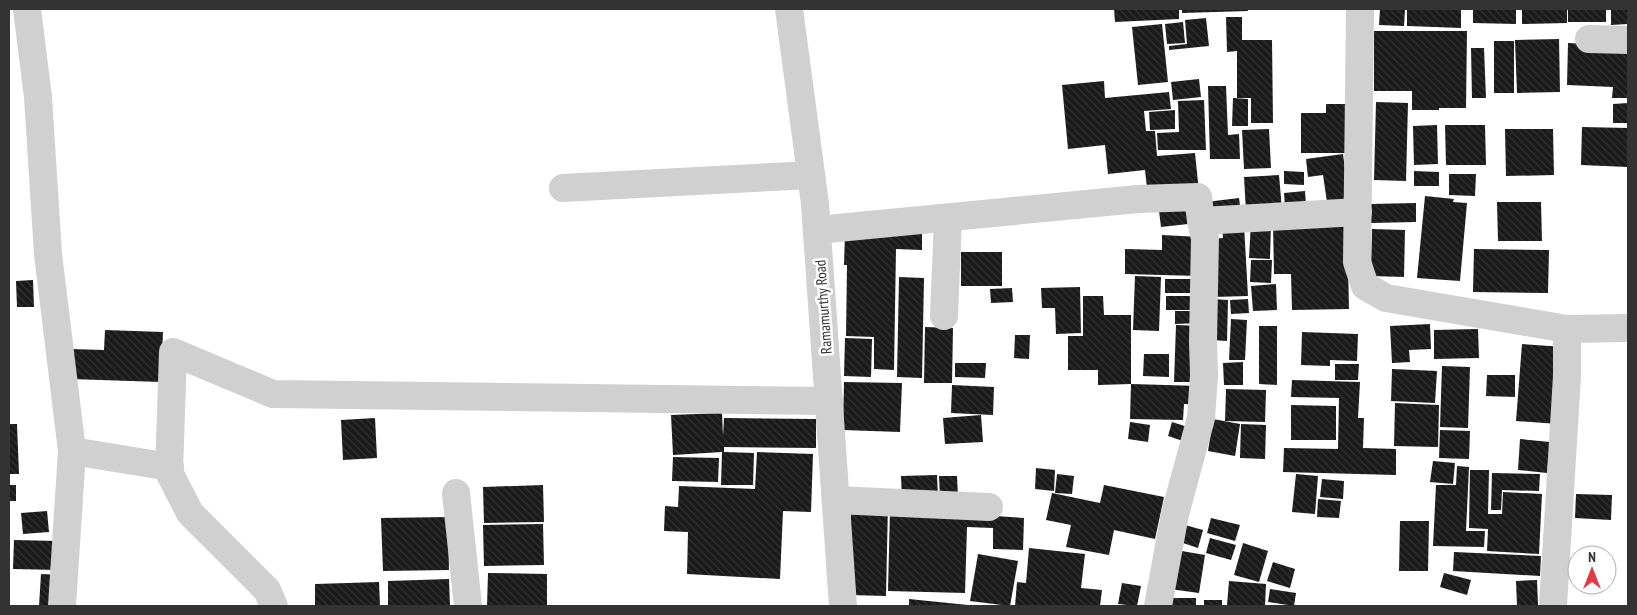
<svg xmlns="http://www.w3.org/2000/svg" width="1637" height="615" font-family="'PT Sans Narrow',sans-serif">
	<defs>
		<pattern id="building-back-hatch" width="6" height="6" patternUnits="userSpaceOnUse" patternTransform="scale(1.25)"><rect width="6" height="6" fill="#1a1a1a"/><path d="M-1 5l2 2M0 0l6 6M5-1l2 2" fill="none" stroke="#333"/></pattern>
	</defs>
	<rect width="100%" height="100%" fill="#fff"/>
	<!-- building -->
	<g fill="url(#building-back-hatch)">
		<polygon points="1114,9 1179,9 1179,19 1115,22"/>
		<polygon points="1182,9 1248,9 1248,11 1182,13"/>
		<polygon points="1380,9 1405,9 1404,26 1379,25"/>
		<polygon points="1407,9 1461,9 1461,28 1407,26"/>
		<polygon points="1473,9 1516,9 1516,24 1473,23"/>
		<polygon points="1522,9 1567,9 1567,23 1522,24"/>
		<rect x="1568" y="9" width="38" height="13"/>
		<polygon points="1611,9 1628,9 1628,24 1611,25"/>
		<polygon points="1226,17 1242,17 1242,40 1272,40 1273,123 1251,123 1251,98 1237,98 1237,51 1227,52"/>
		<polygon points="1206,18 1209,46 1169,50 1169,46 1187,44 1185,20"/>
		<polygon points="1183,22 1185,43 1167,44 1165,24"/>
		<polygon points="1162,24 1168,82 1138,85 1132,27"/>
		<polygon points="1374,31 1467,31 1466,108 1439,108 1439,110 1412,110 1412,91 1374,91"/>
		<polygon points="1559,39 1560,92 1517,93 1515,40"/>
		<rect x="1494" y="41" width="20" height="52"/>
		<polygon points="1568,43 1628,46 1628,98 1612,98 1613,87 1567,85"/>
		<polygon points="1471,48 1484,48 1486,98 1472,98"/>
		<polygon points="1199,79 1201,97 1173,100 1171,82"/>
		<polygon points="1104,81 1105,98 1169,92 1171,109 1144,111 1146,131 1155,131 1157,156 1195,153 1199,192 1148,197 1145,170 1108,174 1105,145 1068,149 1062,85"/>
		<polygon points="1208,86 1226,86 1228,135 1239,134 1240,159 1210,159"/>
		<polygon points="1233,98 1248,99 1248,126 1232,126"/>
		<polygon points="1204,100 1206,150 1158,150 1157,133 1179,132 1178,101"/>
		<polygon points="1376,102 1408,103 1406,181 1374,180"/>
		<polygon points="1628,103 1628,123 1613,123 1613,104"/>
		<polygon points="1326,104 1345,104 1346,153 1301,153 1301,113 1326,113"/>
		<polygon points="1175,110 1175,129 1150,130 1149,112"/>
		<polygon points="1437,125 1438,164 1414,165 1413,126"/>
		<polygon points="1445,125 1485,125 1486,165 1446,165"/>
		<polygon points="1582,127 1628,128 1628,167 1581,165"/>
		<polygon points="1269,129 1271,168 1244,169 1242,130"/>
		<polygon points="1505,129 1553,129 1554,175 1506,176"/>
		<polygon points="1343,154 1349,199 1327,202 1323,175 1308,177 1306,159"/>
		<polygon points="1284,171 1304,172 1304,185 1284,184"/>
		<polygon points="1414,171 1439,172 1439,186 1414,186"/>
		<polygon points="1449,174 1476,174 1475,196 1449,195"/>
		<polygon points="1279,175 1282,210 1246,212 1244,177"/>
		<polygon points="1305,191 1306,205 1285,207 1284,193"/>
		<polygon points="1425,196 1454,199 1453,202 1467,203 1460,281 1417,278"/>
		<polygon points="1239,198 1241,213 1208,217 1206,202"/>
		<polygon points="1185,200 1188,224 1161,227 1158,203"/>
		<polygon points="1497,202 1541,202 1542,241 1498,241"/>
		<polygon points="1416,203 1416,222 1371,223 1370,204"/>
		<polygon points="1347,220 1349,309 1292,310 1291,274 1274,274 1273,222"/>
		<polygon points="1251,222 1271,223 1270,259 1249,258"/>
		<polygon points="1244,225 1248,296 1213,297 1210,239 1223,238 1222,226"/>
		<polygon points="1372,229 1405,230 1404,277 1371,276"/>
		<polygon points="845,232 922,233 922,250 896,249 894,370 874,369 874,337 846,336 847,265 844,265"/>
		<polygon points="1162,235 1200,237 1199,276 1125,274 1125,249 1162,250"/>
		<polygon points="1474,249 1549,250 1548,293 1473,292"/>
		<rect x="961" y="252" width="41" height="34"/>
		<polygon points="1251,260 1272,260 1271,283 1250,282"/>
		<polygon points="1135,276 1161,277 1159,331 1133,330"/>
		<polygon points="899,277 924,278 922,378 897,377"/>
		<rect x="1165" y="279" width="31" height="14"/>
		<polygon points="33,280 34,307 17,307 16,281"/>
		<polygon points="1276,284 1277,310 1253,311 1251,286"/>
		<polygon points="1080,287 1081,333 1056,334 1055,308 1042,308 1041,288"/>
		<polygon points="1012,288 1013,302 991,303 990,289"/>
		<polygon points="1083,296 1103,296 1104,315 1131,315 1131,384 1098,385 1098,370 1068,370 1068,336 1083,336"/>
		<rect x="1166" y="296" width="31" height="14"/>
		<polygon points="1212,299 1228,300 1227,341 1211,340"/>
		<polygon points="1248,299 1249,313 1231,314 1230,300"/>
		<polygon points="1175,311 1201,311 1201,323 1175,324"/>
		<polygon points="1231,319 1247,320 1245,360 1229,360"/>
		<polygon points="1430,324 1431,349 1409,350 1410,362 1392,363 1390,326"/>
		<polygon points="1176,325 1203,326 1201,382 1174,382"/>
		<polygon points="1259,326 1277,326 1277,385 1259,384"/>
		<polygon points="925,327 953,328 952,383 924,383"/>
		<polygon points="1478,329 1479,358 1434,359 1434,330"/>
		<polygon points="105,330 163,332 161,382 70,379 71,349 104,350"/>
		<polygon points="1302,332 1358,334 1357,361 1330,360 1330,366 1301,365"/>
		<polygon points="1015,335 1030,335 1029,359 1014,358"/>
		<polygon points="845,338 872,339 871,377 844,376"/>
		<polygon points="1522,344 1564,347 1558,424 1516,421"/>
		<polygon points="1144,354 1169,354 1169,377 1143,376"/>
		<polygon points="1243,362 1243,385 1224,385 1223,363"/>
		<polygon points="955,363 986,363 985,378 955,377"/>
		<polygon points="1335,364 1359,364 1358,380 1335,380"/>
		<polygon points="1442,366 1470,367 1468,428 1440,427"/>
		<polygon points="1392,369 1437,371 1435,403 1391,401"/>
		<polygon points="1487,375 1515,375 1515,397 1486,396"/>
		<polygon points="1292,380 1360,382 1358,418 1364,418 1363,448 1396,449 1396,475 1283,472 1284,448 1338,449 1339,398 1291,397"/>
		<polygon points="844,382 902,383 900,432 843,430"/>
		<polygon points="1131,384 1200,386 1200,405 1184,404 1183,420 1130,419"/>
		<polygon points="952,385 994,387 993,415 951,413"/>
		<polygon points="1226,389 1266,390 1265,422 1225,421"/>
		<polygon points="1395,403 1439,405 1438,447 1394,446"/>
		<polygon points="1291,405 1336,406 1336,440 1291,440"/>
		<polygon points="722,413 723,436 724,418 816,419 816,448 724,447 724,452 754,453 753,485 721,485 722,452 673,455 671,415"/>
		<polygon points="981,415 983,442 945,444 943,418"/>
		<polygon points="375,418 377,458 343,460 341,420"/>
		<polygon points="1213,419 1240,424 1235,456 1208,451"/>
		<polygon points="1130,422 1150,425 1148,442 1128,439"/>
		<polygon points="1172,422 1194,429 1189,443 1168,436"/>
		<polygon points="9,424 17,424 19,474 9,474"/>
		<polygon points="1241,424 1266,425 1265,459 1240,458"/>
		<polygon points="1440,430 1470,431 1469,459 1439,458"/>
		<polygon points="1520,439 1550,442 1547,473 1518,470"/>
		<polygon points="757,452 813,454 811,512 783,511 780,579 687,574 688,532 664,531 665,506 678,507 679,486 755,489"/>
		<polygon points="673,457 719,458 718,482 672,481"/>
		<polygon points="1433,461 1455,463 1453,484 1430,482"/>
		<polygon points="1457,466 1469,467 1466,531 1485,531 1484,547 1433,546 1436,485 1456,485"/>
		<polygon points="1036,468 1055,470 1054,491 1035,489"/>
		<polygon points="1470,470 1489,470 1488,514 1502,514 1503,492 1542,494 1539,554 1487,551 1488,529 1469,528"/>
		<polygon points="1492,473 1540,474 1539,491 1502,490 1501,510 1491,510"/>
		<polygon points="1057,474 1074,476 1072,494 1055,493"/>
		<polygon points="1296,474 1318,476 1315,514 1292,512"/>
		<polygon points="937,475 938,497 902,498 901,476"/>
		<polygon points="939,476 957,476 958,497 940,498"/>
		<polygon points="1322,479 1344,481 1343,499 1320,497"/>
		<rect x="9" y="485" width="7" height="16"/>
		<polygon points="543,485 544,522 484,523 483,487"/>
		<polygon points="1104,485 1164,497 1155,539 1114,530 1109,555 1066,547 1071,525 1046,520 1052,493 1100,503"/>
		<polygon points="1576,494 1612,495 1611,520 1575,518"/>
		<polygon points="1318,499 1341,501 1339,518 1317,517"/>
		<polygon points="888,504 886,596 849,595 851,506"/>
		<polygon points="890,509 1024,518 1023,550 993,549 993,528 967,527 965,593 888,591"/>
		<polygon points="47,511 49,532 23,534 21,513"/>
		<polygon points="448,517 449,570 383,571 381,518"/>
		<polygon points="1211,518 1240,525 1235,541 1207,533"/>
		<polygon points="1400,521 1429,521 1428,571 1399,571"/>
		<polygon points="543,524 544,565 484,566 483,525"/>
		<polygon points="1185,525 1203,530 1198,548 1180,542"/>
		<polygon points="1210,538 1236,545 1231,560 1206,553"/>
		<polygon points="14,540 58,541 58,570 13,569"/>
		<polygon points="1243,543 1268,551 1259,582 1234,575"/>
		<polygon points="1029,548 1085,554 1081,588 1102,590 1100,606 1015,606 1017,582 1026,583"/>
		<polygon points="1176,550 1205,555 1199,593 1170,589"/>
		<polygon points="1454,552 1541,556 1540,576 1453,571"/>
		<polygon points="978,554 1018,561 1010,606 970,601"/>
		<polygon points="1273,562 1295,569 1290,588 1267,581"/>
		<polygon points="488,573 547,574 547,606 487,606"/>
		<polygon points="1444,573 1471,580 1467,595 1440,587"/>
		<polygon points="41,574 61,575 58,606 39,606"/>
		<polygon points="449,579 450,606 388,606 388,581"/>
		<polygon points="1537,580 1538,605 1517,606 1516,581"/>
		<polygon points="1229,581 1266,584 1265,606 1227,605"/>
		<polygon points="379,582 380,606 315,606 315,584"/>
		<polygon points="1122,583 1141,586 1137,606 1118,604"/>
		<polygon points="1270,589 1296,593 1294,606 1268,602"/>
		<polygon points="1169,598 1196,598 1196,606 1168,606"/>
		<polygon points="909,599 968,605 968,606 909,606"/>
		<rect x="1204" y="600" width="18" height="6"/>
	</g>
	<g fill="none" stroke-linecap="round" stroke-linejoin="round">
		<!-- minor -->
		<g stroke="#d0d0d0" stroke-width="28">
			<polyline points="27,9 38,97 48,254 72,451 62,606"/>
			<polyline points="1360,9 1357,262 1365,286 1386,298 1567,329 1567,376 1553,606"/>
			<polyline points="1589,39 1628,40"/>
			<polyline points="563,188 811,175"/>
			<polyline points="817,230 1138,199 1198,197 1201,221"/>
			<polyline points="944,316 948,218"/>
			<polyline points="1567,329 1628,328"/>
			<polyline points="72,451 170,467"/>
			<polyline points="456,493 468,606"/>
			<polyline points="836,500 989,507"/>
			<polyline points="274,606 267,590 190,513 169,472 173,352 273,394 829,401"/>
			<polyline points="1158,606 1175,514 1201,418 1204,375 1203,342 1205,238 1201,221 1358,212"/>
		</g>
		<!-- tertiary -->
		<polyline stroke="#d0d0d0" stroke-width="28" points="789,9 815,204 843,606"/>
	</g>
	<g text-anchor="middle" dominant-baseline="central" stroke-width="5" stroke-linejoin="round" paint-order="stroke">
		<!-- street labels -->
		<g font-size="15" fill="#333" stroke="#fff">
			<text transform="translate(823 307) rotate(-94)">Ramamurthy Road</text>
		</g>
	</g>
	<!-- border -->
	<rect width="1637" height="615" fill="none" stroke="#333333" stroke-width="20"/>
	<!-- north arrow -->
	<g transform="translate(1592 570)"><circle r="24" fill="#ffffff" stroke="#adadad"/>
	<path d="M0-4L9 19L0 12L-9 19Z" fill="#e63946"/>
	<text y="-8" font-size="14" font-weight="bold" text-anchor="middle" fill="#333333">N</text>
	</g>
</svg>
